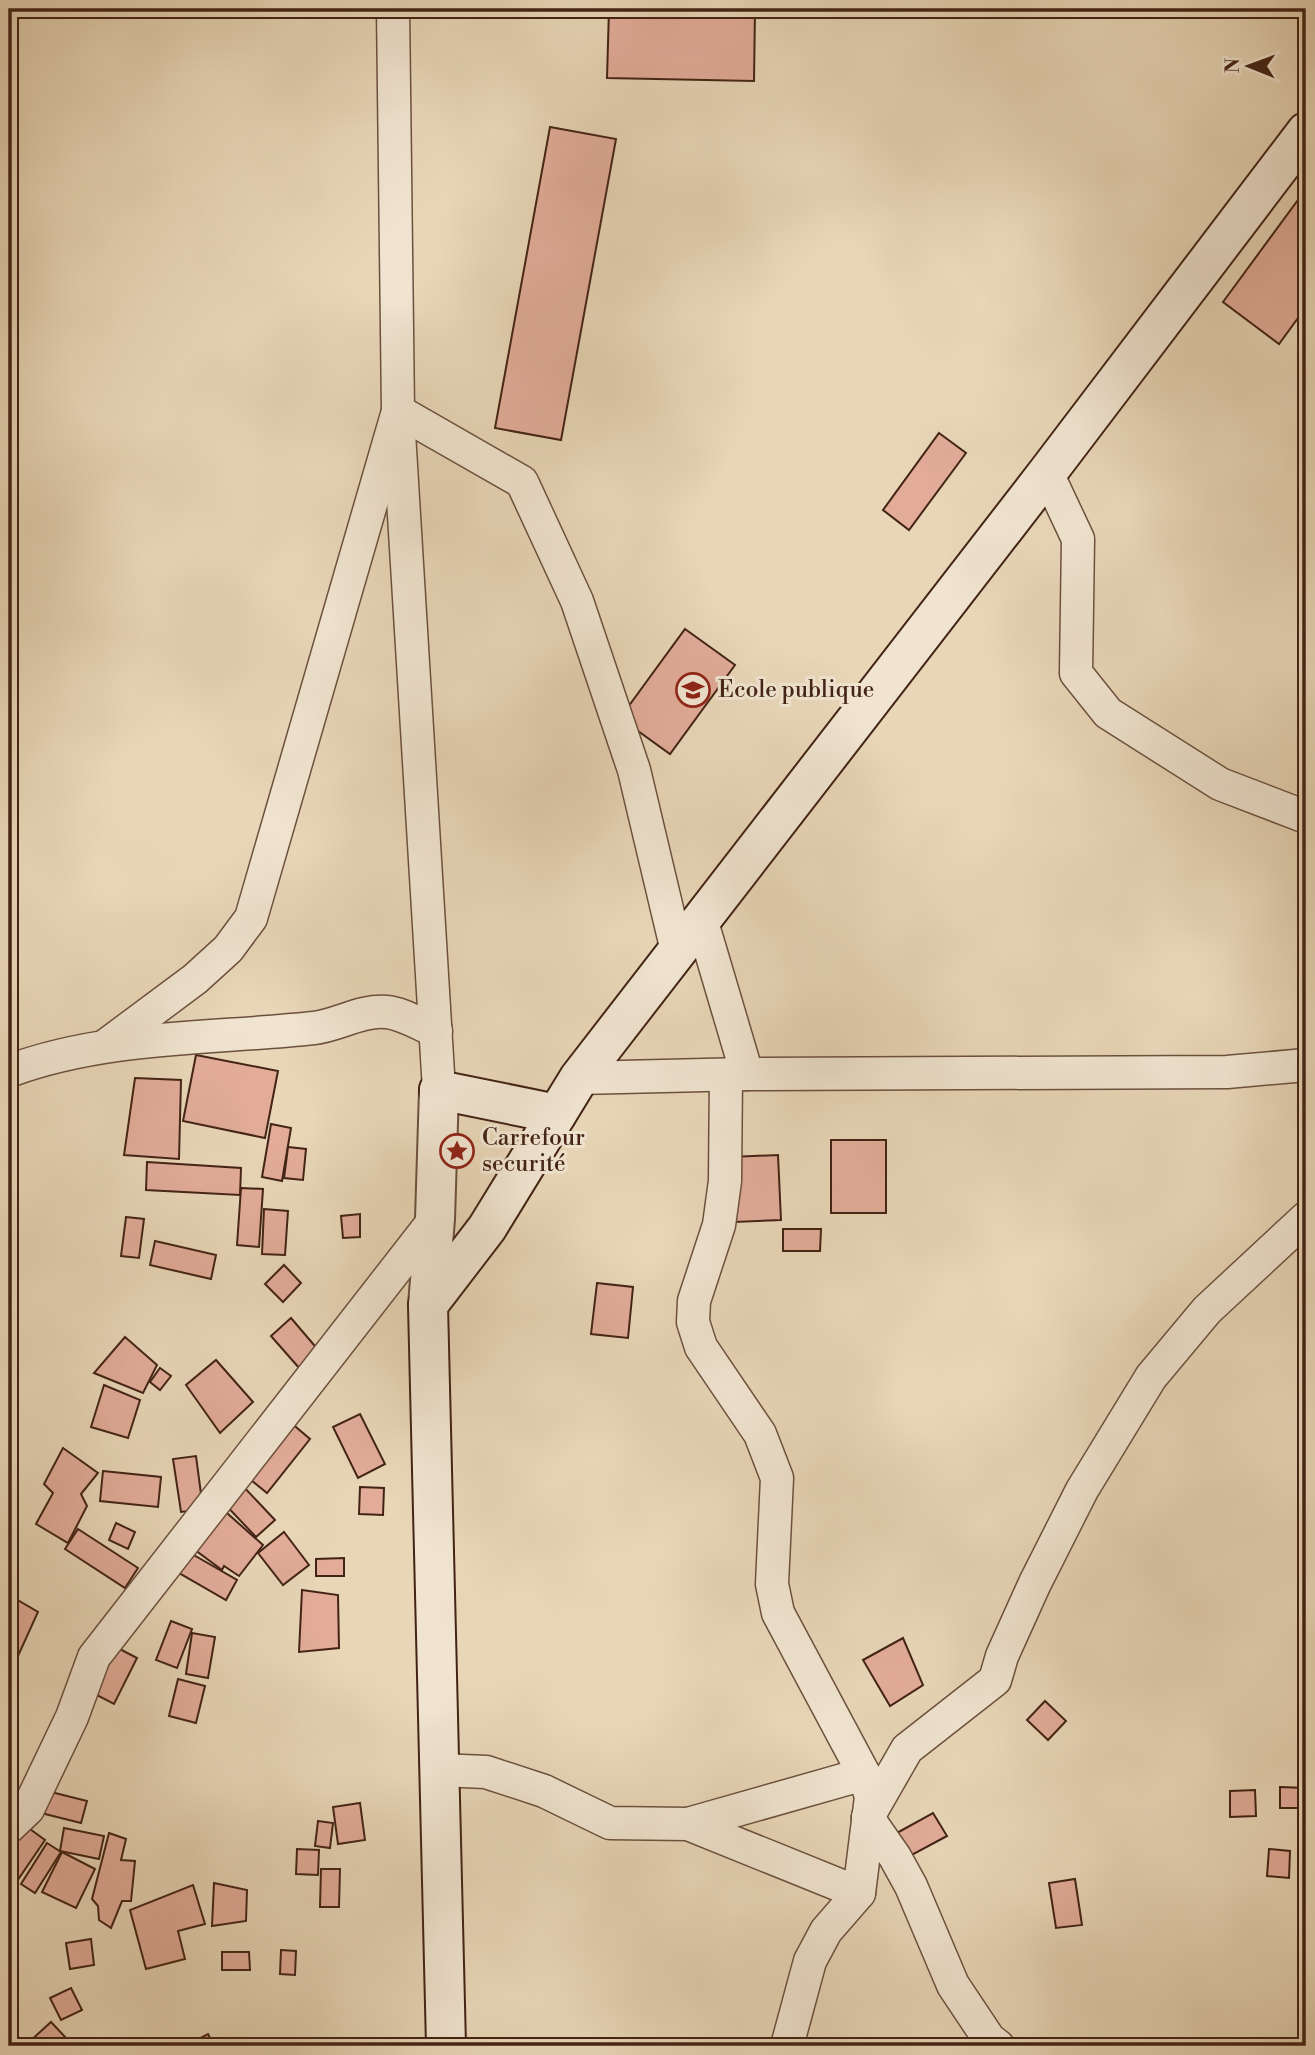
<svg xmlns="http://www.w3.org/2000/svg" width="1315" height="2055" font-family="'Libre Bodoni',serif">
	<rect width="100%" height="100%" fill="#e8d6b7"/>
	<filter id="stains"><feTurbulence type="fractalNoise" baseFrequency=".00286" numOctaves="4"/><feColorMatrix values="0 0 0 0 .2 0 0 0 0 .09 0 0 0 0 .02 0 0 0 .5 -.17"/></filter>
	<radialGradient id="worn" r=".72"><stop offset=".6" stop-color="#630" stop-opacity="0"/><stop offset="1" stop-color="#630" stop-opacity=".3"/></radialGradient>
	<!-- building -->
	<g fill="#e2ac99" stroke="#432315" stroke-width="2">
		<polygon points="609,9 755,9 754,81 607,78"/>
		<polygon points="550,127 616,139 561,440 495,428"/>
		<polygon points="1306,189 1306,307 1279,344 1223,302"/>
		<polygon points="939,433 966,453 909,530 883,510"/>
		<polygon points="685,629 735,665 670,754 620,718"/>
		<polygon points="196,1055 278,1071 265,1138 183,1121"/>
		<polygon points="135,1078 181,1080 179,1159 124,1155"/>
		<polygon points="271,1124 291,1128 282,1181 262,1177"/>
		<rect x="831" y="1140" width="55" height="73"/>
		<polygon points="288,1147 306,1149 303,1180 284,1178"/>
		<polygon points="778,1155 781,1220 734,1222 731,1157"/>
		<polygon points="147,1162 241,1168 240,1195 146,1190"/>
		<polygon points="241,1188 263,1189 259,1247 237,1245"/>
		<polygon points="264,1209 288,1211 285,1255 262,1254"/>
		<polygon points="360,1214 360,1237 343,1238 341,1216"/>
		<polygon points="126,1217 144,1219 139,1258 121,1256"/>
		<polygon points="783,1229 821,1229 820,1251 783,1251"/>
		<polygon points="155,1241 216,1255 211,1279 150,1265"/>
		<polygon points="284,1265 301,1283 283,1302 265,1284"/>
		<polygon points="597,1283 633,1287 628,1338 591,1334"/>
		<polygon points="291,1318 320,1352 300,1369 271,1336"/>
		<polygon points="125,1337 157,1365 143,1393 94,1373"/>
		<polygon points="216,1360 253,1402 220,1433 186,1385"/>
		<polygon points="160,1368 171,1376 160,1390 150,1382"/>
		<polygon points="104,1385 140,1400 128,1438 91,1427"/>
		<polygon points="360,1414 385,1464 358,1478 333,1427"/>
		<polygon points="290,1422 310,1439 267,1493 246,1476"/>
		<polygon points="63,1448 98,1473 81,1494 87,1506 68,1543 36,1524 53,1493 44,1484"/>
		<polygon points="196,1456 203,1509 181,1512 173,1459"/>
		<polygon points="103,1471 161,1477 158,1507 100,1501"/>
		<polygon points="240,1483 275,1520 256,1537 221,1500"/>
		<polygon points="360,1487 384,1488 383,1515 359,1514"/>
		<polygon points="219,1506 263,1545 239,1576 224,1566 222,1570 187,1544"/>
		<polygon points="116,1523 135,1532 128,1549 109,1540"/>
		<polygon points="78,1529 138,1568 125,1588 65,1549"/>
		<polygon points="284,1532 309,1565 283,1585 258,1553"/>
		<polygon points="185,1550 237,1580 226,1600 174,1570"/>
		<polygon points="344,1558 344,1576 316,1576 316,1559"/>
		<polygon points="302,1590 338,1595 339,1648 299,1652"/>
		<polygon points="9,1595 38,1612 18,1656 9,1652"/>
		<polygon points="171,1621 192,1629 177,1668 156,1660"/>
		<polygon points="192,1633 215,1637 208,1678 186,1674"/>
		<polygon points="903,1638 923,1685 890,1706 863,1660"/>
		<polygon points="114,1646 137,1658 114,1704 91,1692"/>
		<polygon points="178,1679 205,1686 196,1723 169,1716"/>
		<polygon points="1045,1701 1066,1721 1048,1740 1027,1720"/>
		<polygon points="9,1786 21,1790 9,1815"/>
		<polygon points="1280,1787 1306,1788 1306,1808 1280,1808"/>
		<polygon points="43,1790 87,1801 81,1823 37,1812"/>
		<polygon points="1255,1790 1256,1816 1230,1817 1230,1791"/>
		<polygon points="360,1803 365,1840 338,1844 333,1807"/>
		<polygon points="933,1813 947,1836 908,1857 895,1834"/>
		<polygon points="318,1821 333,1823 330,1848 315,1846"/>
		<polygon points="23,1824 45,1840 15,1884 9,1880 9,1843"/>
		<polygon points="64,1828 104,1836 99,1859 60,1851"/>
		<polygon points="109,1833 126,1839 121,1860 135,1861 131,1901 122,1901 111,1928 99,1920 98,1906 92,1899"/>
		<polygon points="47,1843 61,1852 35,1893 21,1884"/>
		<polygon points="297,1849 319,1850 318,1875 296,1874"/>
		<polygon points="1269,1849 1290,1851 1289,1878 1267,1876"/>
		<polygon points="62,1852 95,1869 76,1908 42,1892"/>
		<polygon points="321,1869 340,1869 339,1907 320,1907"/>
		<polygon points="1075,1879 1082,1925 1056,1928 1049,1883"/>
		<polygon points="214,1883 247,1890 246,1921 212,1926"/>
		<polygon points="193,1885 205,1924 178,1931 185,1959 146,1969 130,1910"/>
		<polygon points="91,1939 94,1965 70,1969 66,1943"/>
		<polygon points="281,1950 296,1951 295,1975 280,1974"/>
		<polygon points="222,1952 249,1952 250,1970 222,1970"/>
		<polygon points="71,1988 82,2010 61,2020 50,1998"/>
		<polygon points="51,2022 67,2039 60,2046 33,2046 29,2042"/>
		<polygon points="208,2034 214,2046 185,2046"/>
	</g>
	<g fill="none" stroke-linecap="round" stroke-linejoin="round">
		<!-- minor casing -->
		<g stroke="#6c503e" stroke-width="35">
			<g id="minor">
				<polyline points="393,9 398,411 522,482 577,601 634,770 677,951"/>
				<polyline points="399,433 439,1090"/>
				<polyline points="1047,473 1078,539 1076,673 1108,713 1220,784 1306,817"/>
				<polyline points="702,922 747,1074"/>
				<polyline points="105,1046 195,979 228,949 251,918 398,411"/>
				<path d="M9,1071C106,1035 212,1039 314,1028C339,1025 360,1010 386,1012C402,1013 421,1025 436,1031"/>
				<polyline points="726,1075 725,1181 719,1225 694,1301 693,1322 701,1347 760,1434 777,1478 772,1584 778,1613 864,1774 871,1797 859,1893 826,1931 810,1961 787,2046"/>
				<polyline points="579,1078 747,1074 1227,1072 1306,1065"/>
				<polyline points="439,1770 486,1772 544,1791 610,1823 688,1824 859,1893"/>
				<polyline points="868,1817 907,1749 995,1680 1002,1656 1035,1583 1082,1490 1151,1377 1207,1310 1306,1218"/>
				<polyline points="868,1818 895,1857 911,1886 953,1985 989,2039 998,2046"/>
				<polyline points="688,1824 864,1774"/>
				<polyline points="9,1827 28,1809 72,1717 94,1657 435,1219"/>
			</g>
		</g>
		<!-- tertiary casing -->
		<g stroke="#6c503e" stroke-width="42">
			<polyline id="tertiary" points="428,1305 435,1219 439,1090"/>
		</g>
		<!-- secondary casing -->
		<g stroke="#432315" stroke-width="42">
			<g id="secondary">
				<polyline points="439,1090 557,1114"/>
				<polyline points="446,2046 428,1305 487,1228 579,1078 1047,473 1306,132"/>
			</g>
		</g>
		<!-- minor -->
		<use href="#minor" stroke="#f0e4d0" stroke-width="32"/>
		<!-- tertiary -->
		<use href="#tertiary" stroke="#f0e4d0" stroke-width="38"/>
		<!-- secondary -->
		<use href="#secondary" stroke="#f0e4d0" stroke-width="38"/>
	</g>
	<!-- icons -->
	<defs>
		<g id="school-ring" transform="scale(1.75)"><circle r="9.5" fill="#f0e4d0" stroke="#8f2418" stroke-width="1.5"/><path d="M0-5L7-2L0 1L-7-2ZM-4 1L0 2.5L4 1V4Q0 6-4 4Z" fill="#8f2418"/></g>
		<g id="sight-ring" transform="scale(1.75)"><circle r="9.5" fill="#f0e4d0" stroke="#8f2418" stroke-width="1.5"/><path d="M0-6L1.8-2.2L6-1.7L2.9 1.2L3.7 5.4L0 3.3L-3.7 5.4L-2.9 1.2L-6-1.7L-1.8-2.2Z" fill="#8f2418"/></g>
	</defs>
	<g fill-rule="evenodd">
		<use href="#school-ring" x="693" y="690"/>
		<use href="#sight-ring" x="457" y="1151"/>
	</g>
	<g text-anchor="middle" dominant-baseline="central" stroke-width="6" stroke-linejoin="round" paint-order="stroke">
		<!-- poi labels -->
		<g font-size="23" fill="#432315" stroke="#f0e4d0" text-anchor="start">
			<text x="718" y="690">Ecole publique</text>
			<text x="482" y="1138">Carrefour<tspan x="482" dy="26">securité</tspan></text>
		</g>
	</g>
	<!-- margin -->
	<rect width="1315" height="2055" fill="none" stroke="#e8d6b7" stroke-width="35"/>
	<rect x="10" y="10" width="1294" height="2034" fill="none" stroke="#432315" stroke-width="3.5"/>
	<rect x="18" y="18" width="1280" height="2020" fill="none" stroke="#432315" stroke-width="2"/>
	<!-- north arrow -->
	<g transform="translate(1249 66) rotate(271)" stroke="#f0e4d0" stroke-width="5" paint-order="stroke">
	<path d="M0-5L12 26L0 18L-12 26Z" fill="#432315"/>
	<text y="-10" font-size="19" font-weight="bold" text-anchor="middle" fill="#432315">N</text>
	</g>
	<rect width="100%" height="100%" filter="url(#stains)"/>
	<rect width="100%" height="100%" fill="url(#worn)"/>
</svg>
